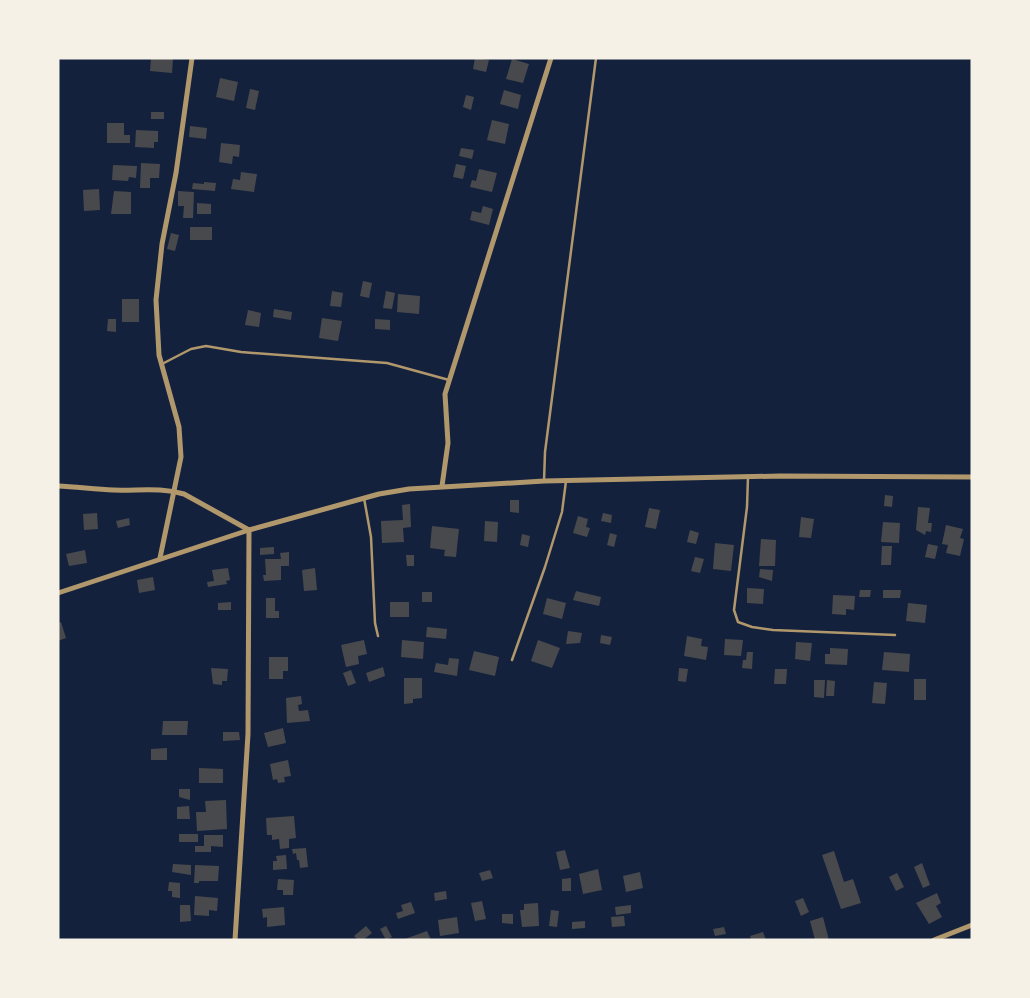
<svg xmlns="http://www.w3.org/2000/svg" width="1030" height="998" font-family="Lato,sans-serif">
	<rect width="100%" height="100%" fill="#14213d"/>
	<!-- building -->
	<g fill="#48494c">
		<polygon points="151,58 173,59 172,73 150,71"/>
		<polygon points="475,58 489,60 486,72 473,69"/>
		<polygon points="512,59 529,64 523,83 506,79"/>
		<polygon points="220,78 238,82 234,101 216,97"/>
		<polygon points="250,89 259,91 255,110 246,108"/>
		<polygon points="504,90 521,95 518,109 500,104"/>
		<polygon points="466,95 474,97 471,110 463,107"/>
		<rect x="151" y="112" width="13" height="7"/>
		<polygon points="492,120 509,124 505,144 487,140"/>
		<polygon points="107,123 124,123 124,135 130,135 130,143 107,143"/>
		<polygon points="190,126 207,128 206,139 189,137"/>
		<polygon points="136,130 158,131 158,142 154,142 154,148 135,147"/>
		<polygon points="221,143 240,145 239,157 233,156 232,164 219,162"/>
		<polygon points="461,148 474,150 472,159 459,156"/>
		<polygon points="141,163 160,164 159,178 150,178 150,188 140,188"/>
		<polygon points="456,164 466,166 463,179 453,177"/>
		<polygon points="113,165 137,166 136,178 129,177 128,181 112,180"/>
		<polygon points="479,169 497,173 492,192 470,187 472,180 476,181"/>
		<polygon points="241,172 257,174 254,192 231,189 233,179 240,180"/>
		<polygon points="204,182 216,183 215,191 192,189 193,183 204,184"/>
		<polygon points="99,189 100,210 84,211 83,190"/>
		<polygon points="114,191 131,192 131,214 111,214"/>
		<polygon points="178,191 194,192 193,218 183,218 184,206 178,206"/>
		<polygon points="197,203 211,204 211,214 197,214"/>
		<polygon points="483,206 493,209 489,225 470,220 472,211 481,213"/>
		<rect x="190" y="227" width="22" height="13"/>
		<polygon points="171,233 179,235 175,251 167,249"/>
		<polygon points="363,281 372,283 369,298 360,296"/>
		<polygon points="332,291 343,293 341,307 330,306"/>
		<polygon points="386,291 395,293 392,309 383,308"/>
		<polygon points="398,294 420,296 419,314 397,312"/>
		<rect x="122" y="299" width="17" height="23"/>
		<polygon points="274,309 292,312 291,320 273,317"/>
		<polygon points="248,310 261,313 259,327 245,325"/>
		<polygon points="322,318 342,321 338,341 319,338"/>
		<polygon points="108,319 116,319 116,332 107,331"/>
		<polygon points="375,319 390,320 390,330 375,329"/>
		<polygon points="885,495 893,496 892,507 884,506"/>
		<polygon points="510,500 519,500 519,513 510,512"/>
		<polygon points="410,504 411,527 403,528 404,542 382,543 381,521 403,520 402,505"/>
		<polygon points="918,507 930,508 928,523 932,523 931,532 926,531 925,535 916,530"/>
		<polygon points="649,508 660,510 656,529 645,527"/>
		<polygon points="97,513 98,529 84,530 83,514"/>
		<polygon points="603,513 612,515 611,523 601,521"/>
		<polygon points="578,516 588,519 586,527 590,528 587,537 573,533"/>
		<polygon points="801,517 814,519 811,538 799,537"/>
		<polygon points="129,518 130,525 118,528 116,521"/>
		<polygon points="485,521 498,522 497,542 484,541"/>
		<polygon points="883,522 900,523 899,543 881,542"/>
		<polygon points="946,525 963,529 960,538 964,539 960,556 946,553 948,545 942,544"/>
		<polygon points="432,526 459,529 456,557 444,556 445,550 430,548"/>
		<polygon points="690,530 699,533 696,544 687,542"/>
		<polygon points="610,533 617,535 614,547 607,545"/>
		<polygon points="522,534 530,536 528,547 520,545"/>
		<polygon points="761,539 776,540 775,566 759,566"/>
		<polygon points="715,543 734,545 731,571 713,569"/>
		<polygon points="928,544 938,546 935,559 925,557"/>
		<polygon points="882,546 892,546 891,565 881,565"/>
		<polygon points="274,547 274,554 260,555 260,548"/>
		<polygon points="85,550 87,563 69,566 66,554"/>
		<polygon points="289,552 289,566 281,566 281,580 264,581 263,575 266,575 265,559 281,559 280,553"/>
		<polygon points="406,555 414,555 414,566 407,566"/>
		<polygon points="695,557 704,559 700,573 691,571"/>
		<polygon points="228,568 230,580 226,581 227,584 208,587 207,582 214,581 212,570"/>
		<polygon points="315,568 317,590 304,591 302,570"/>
		<polygon points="760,569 773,570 772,581 759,577"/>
		<polygon points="153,577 155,590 139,593 137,580"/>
		<polygon points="747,588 764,589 763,604 747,603"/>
		<polygon points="860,590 871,590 870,597 859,597"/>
		<polygon points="883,590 901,590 900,598 883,598"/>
		<polygon points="576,591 601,597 599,606 573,600"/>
		<rect x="422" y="592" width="10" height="10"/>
		<polygon points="833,595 855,596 854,610 846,609 846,615 832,614"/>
		<polygon points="266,598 275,598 275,611 279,611 279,618 266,618"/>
		<polygon points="547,598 566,603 562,619 543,614"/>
		<polygon points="231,602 231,610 218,610 218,603"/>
		<rect x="390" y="602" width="19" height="15"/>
		<polygon points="908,603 927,605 925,623 906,621"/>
		<polygon points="61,622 66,638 58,641 58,623"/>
		<polygon points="427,627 447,629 446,639 426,637"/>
		<polygon points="568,631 582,633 580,643 566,644"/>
		<polygon points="601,635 612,637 610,645 600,643"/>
		<polygon points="687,636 702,639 701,646 708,647 706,660 684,656"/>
		<polygon points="725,639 743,640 741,656 724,655"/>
		<polygon points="364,640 367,654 358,656 359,664 346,667 341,645"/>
		<polygon points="402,640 424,642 423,659 401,657"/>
		<polygon points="538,640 560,648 552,668 531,661"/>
		<polygon points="796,642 812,643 810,661 795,659"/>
		<polygon points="830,648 848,649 847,665 825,664 825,654 830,654"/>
		<polygon points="474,651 499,657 495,676 469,670"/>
		<polygon points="747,652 753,652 752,669 742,668 743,660 746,660"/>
		<polygon points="884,652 910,654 909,672 882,670"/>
		<polygon points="269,657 288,657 288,671 283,671 283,679 269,679"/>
		<polygon points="449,658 459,659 457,676 434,672 436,663 448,665"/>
		<polygon points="383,667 385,676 369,682 366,673"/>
		<polygon points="211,668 228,669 227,681 222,681 222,685 213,684"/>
		<polygon points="679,668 688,669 686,682 678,681"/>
		<polygon points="775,669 787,669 786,684 774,684"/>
		<polygon points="351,670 356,683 348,686 343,673"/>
		<polygon points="404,678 422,678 422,698 413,699 413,703 404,704"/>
		<rect x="914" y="679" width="12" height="21"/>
		<polygon points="814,680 825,680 824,698 814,697"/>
		<polygon points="827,680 835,681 834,696 826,696"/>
		<polygon points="874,682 887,683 885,704 872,703"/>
		<polygon points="301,696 302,704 298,705 299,711 308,710 310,721 287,723 286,698"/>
		<polygon points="163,721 188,721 187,735 162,735"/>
		<polygon points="283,728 286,743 268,747 264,733"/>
		<polygon points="223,732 239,732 240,740 223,741"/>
		<polygon points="167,748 167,760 151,760 151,749"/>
		<polygon points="288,760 291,776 284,777 285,782 278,783 277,779 273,780 270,764"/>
		<polygon points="199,768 223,769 223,783 199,783"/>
		<polygon points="179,789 190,789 190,800 179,797"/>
		<polygon points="226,800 227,829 197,831 196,812 206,812 205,801"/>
		<polygon points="189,806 190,819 177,819 177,807"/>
		<polygon points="294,816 296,838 289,839 289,848 280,849 279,839 272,840 272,835 267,835 266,818"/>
		<rect x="179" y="834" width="19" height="8"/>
		<polygon points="204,835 223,835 223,847 211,846 211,852 195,852 195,846 204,846"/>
		<polygon points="306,848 308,867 300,868 299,860 297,860 296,853 293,854 292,849"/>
		<polygon points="565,850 570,868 560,870 556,852"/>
		<polygon points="834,851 844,882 853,879 861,903 841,909 822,855"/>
		<polygon points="286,855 287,869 273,870 273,861 277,861 276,856"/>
		<polygon points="922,863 930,885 923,888 914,867"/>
		<polygon points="173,864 191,865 191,875 172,872"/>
		<polygon points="195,865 219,866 218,881 199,881 199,883 194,883"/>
		<polygon points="598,869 602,890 583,894 579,874"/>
		<polygon points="490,870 493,878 482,881 479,873"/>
		<polygon points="640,872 643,888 626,892 623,876"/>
		<polygon points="897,873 904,887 896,891 889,877"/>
		<polygon points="571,878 571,891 562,891 562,879"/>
		<polygon points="278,879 294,880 293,895 283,895 283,890 277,890"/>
		<polygon points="169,882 180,883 180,898 172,897 172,891 168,891"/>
		<polygon points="446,891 447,899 435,901 434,893"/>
		<polygon points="937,893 941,903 936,906 942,917 929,924 916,903"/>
		<polygon points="195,896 218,898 217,911 209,910 209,916 194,915"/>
		<polygon points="803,898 809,912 801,916 795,901"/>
		<polygon points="482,901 486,919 475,921 471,903"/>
		<polygon points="411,902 415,913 398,919 396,913 403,911 401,905"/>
		<polygon points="538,903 539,926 522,927 520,910 524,910 524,904"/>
		<polygon points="180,905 190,905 191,921 180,922"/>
		<polygon points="631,905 631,913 616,915 615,907"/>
		<polygon points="284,907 285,925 267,927 267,917 263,918 262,909"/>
		<polygon points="551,910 559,911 557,927 549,926"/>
		<polygon points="502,914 513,914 513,924 502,923"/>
		<polygon points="624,916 625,926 612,927 611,917"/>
		<polygon points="457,917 459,933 440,936 438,920"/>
		<polygon points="823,917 829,940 815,940 810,921"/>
		<polygon points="585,921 585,928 572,929 572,922"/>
		<polygon points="366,926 372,933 363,940 358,940 354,936"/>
		<polygon points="386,926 392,937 386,940 380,929"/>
		<polygon points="724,927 726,934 715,936 713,929"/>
		<polygon points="427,931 431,940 402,940"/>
		<polygon points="763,932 766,940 751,940 750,936"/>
	</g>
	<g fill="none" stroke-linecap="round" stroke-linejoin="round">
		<!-- service -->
		<g stroke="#b1986c" stroke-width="2.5">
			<polyline points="162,364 191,349 206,346 241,352 387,363 449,380"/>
			<polyline points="748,477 747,507 734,610 738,622 752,627 773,630 895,635"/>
			<polyline points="544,481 545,452 596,58"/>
			<polyline points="364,498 371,537 375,623 378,636"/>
			<polyline points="512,660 545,567 562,512 566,481"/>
		</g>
		<!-- minor -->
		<g stroke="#b1986c" stroke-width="5">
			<path d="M58,486C76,487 95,489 113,490C138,491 160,487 184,494L249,530L248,734L235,940"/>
			<polyline points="442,486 448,443 445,394 551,58"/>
			<polyline points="160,558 181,457 179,427 159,355 156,300 162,244 176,173 192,58"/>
			<polyline points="58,593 249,530 379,494 409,489 544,481 780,476 972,477"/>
			<polyline points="934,940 972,925"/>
		</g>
	</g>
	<!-- border -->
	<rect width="1030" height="998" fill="none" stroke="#f6f1e7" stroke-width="119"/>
</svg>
